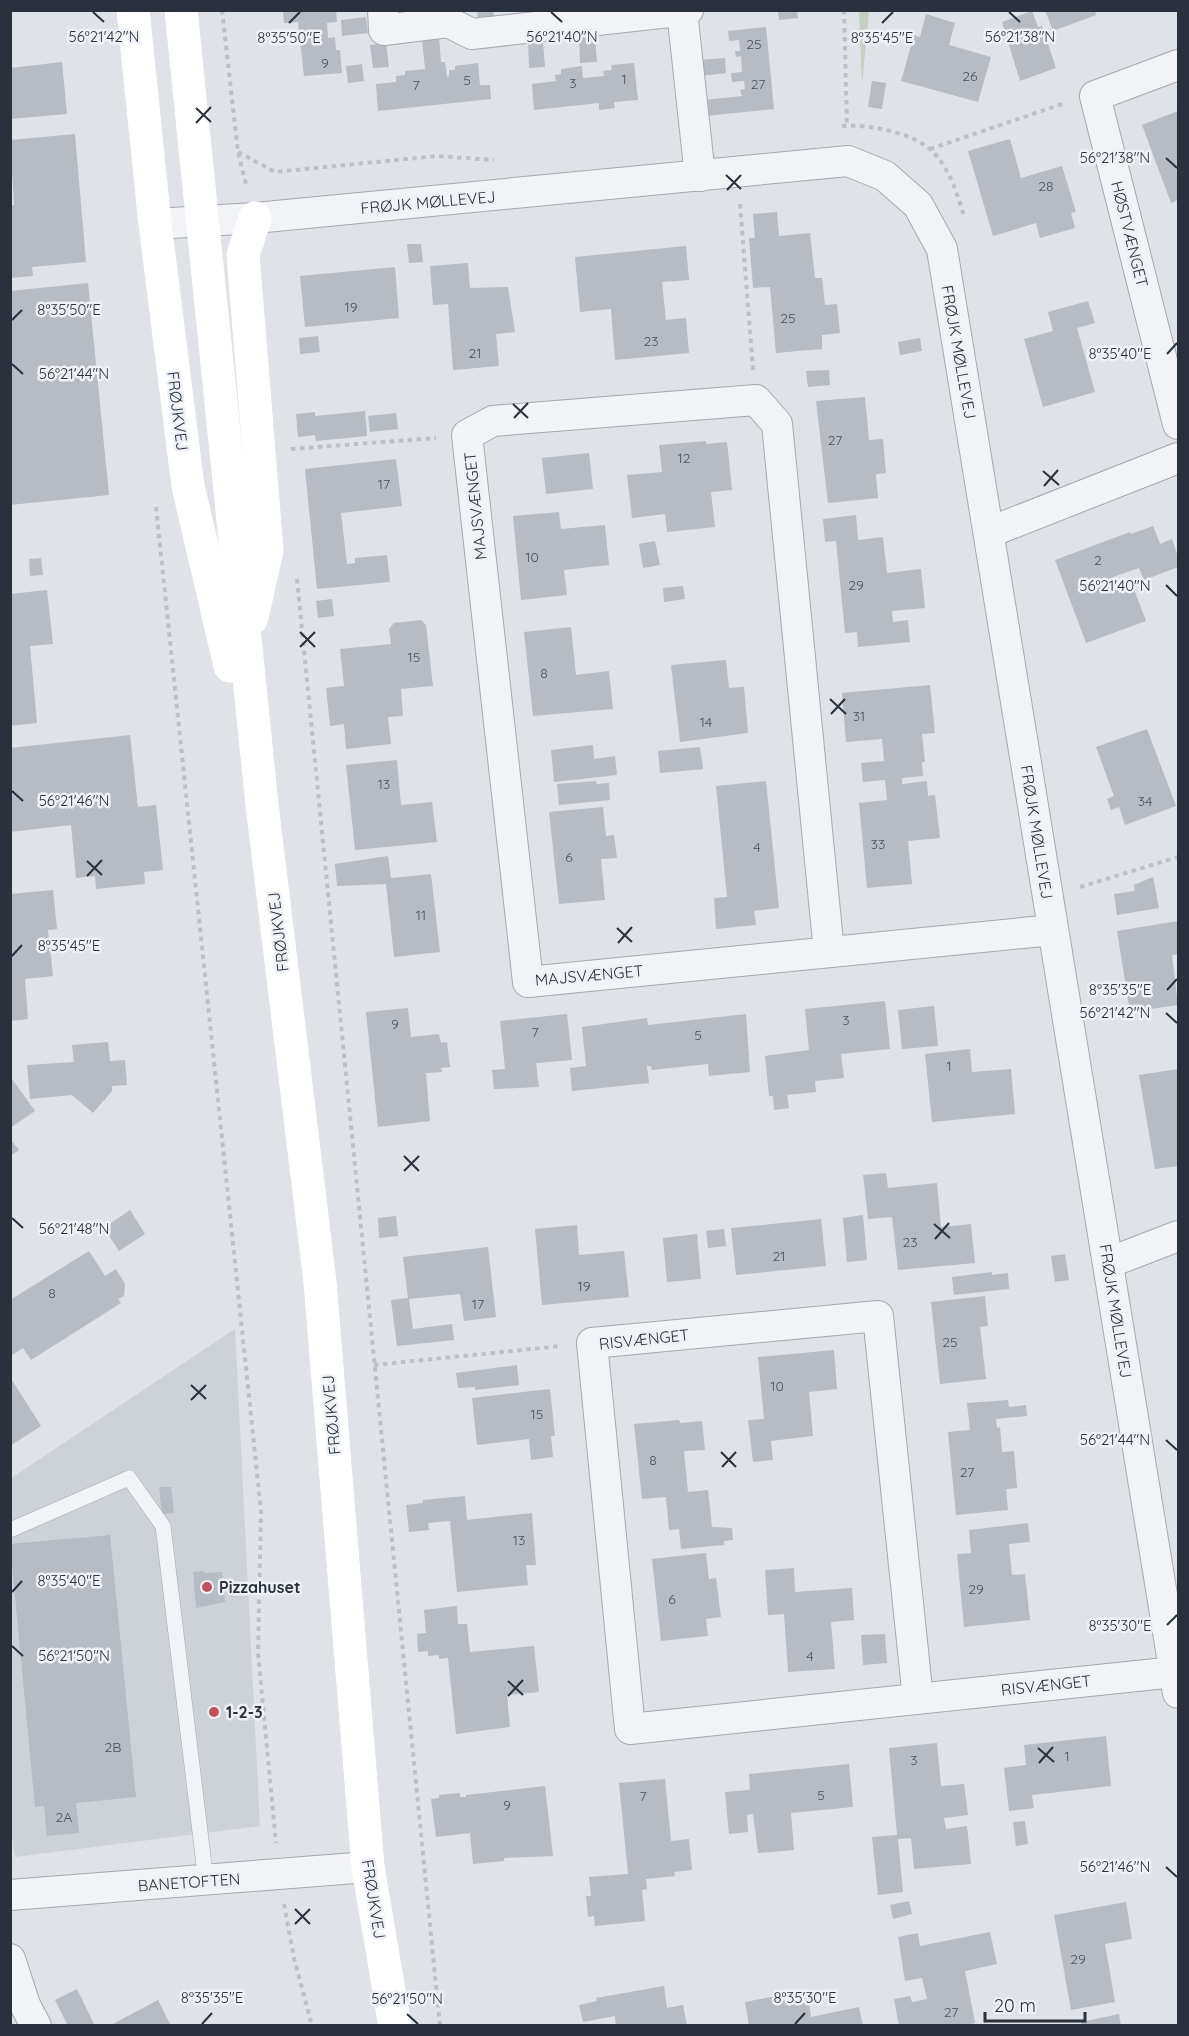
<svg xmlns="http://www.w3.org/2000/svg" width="1189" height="2036" font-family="Quicksand,sans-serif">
	<rect width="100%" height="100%" fill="#dfe2e7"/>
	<!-- built -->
	<polygon fill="#cdd1d8" points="235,1329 260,1826 15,1857 10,1821 10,1479"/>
	<!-- green -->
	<polygon fill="#c4d0c1" points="859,11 869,11 862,84"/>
	<!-- building -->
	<g fill="#b7bbc3">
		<polygon points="283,10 336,10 337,22 327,23 328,38 335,37 336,50 340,50 342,73 304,76 298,22 284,23"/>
		<polygon points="477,10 493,10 494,17 478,18"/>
		<polygon points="778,10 797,10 798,18 779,20"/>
		<polygon points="1045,10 1095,10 1096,15 1053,31"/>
		<polygon points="1032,11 1038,27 1042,26 1056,68 1020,81 1002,22"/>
		<polygon points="926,14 955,23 949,45 991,57 978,102 901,81 914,35 920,37"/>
		<polygon points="366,17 368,33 342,36 341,20"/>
		<polygon points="766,27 774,109 706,116 704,100 742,96 740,90 745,89 744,81 732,82 731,73 742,72 741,56 736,57 735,51 740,51 739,40 729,41 728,31"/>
		<polygon points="595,36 597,62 580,63 579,37"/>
		<polygon points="439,37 441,62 445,62 447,77 449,76 449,70 455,70 455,66 478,63 480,85 490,85 491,99 378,111 376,84 396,82 396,76 405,75 405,71 425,69 422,39"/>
		<polygon points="528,42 543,42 545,67 529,68"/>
		<polygon points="386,43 389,67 373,68 370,45"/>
		<polygon points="725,58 726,73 701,76 699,60"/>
		<polygon points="62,62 67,114 10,119 10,68"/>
		<polygon points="634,63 638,100 614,102 615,108 599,110 599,103 534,110 532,84 556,81 555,75 561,74 561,69 582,66 583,78 604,76 603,71 612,70 611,65"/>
		<polygon points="362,64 364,81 348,83 346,66"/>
		<polygon points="872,81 886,83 882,109 868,107"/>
		<polygon points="1178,111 1178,200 1171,203 1142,125"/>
		<polygon points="75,134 86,262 32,267 33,276 10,278 10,205 14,205 10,140"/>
		<polygon points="1010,139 1021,178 1062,166 1076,212 1071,213 1075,228 1040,238 1036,223 993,236 968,151"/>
		<polygon points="777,212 779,236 810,233 815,278 822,278 825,305 837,304 840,333 822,335 822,349 776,353 770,287 753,288 749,238 755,238 753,214"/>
		<polygon points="407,244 421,244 423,262 409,263"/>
		<polygon points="686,246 689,280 662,282 666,320 686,318 689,353 615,360 611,309 580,312 575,257"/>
		<polygon points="468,263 470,288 508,287 515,332 496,334 499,366 453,370 448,304 433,305 430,266"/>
		<polygon points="395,267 399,318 305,327 300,276"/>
		<polygon points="88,283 109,495 10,505 10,291"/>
		<polygon points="1088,301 1095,323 1077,328 1095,392 1043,407 1024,339 1053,331 1048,312"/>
		<polygon points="318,336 320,352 300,354 299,338"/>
		<polygon points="920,338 922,351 900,355 898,342"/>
		<polygon points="829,370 830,385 808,387 806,371"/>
		<polygon points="865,397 869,440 883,439 886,473 876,474 878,498 828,503 816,401"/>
		<polygon points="365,411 367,436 316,441 315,435 298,437 296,414 315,412 315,416"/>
		<polygon points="396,413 398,429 370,432 368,416"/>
		<polygon points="706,441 706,444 727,442 732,490 711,492 715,527 667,532 665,514 632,518 627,475 662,472 659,445"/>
		<polygon points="589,453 593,489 546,494 542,458"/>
		<polygon points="396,459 402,506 341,513 347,564 355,563 355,558 387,555 390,582 317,589 305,469"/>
		<polygon points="559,512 561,529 605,525 609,565 564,570 567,595 521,600 513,516"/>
		<polygon points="856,515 858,540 883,537 887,573 921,569 925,608 892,611 893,622 908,620 910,642 858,647 857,632 845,633 836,541 825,542 823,519"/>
		<polygon points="1153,526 1160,544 1172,539 1178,557 1178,567 1144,580 1139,568 1113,577 1119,593 1133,587 1146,621 1086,643 1055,560 1130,532 1131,534"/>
		<polygon points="655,541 660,565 643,568 639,544"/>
		<polygon points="41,558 43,575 30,576 29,559"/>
		<polygon points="683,586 685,599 664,602 663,588"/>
		<polygon points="47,590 53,644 30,646 37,723 10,726 10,594"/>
		<polygon points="332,599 334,616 318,618 316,601"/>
		<polygon points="421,620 426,625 433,686 401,689 403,716 388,717 391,744 346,749 344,724 330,726 326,688 344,686 340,649 391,644 389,629 394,623"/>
		<polygon points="571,627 576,675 609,671 613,709 533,716 524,632"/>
		<polygon points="726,660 729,688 744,687 748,733 680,742 671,665"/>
		<polygon points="930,685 935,733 922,734 925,762 922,762 923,776 902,778 902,784 927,781 928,796 935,795 940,838 908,841 912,884 867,888 859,803 887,800 885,780 863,782 861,763 884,761 882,739 846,742 842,693"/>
		<polygon points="1147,729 1176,806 1125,825 1119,807 1111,810 1107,799 1114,796 1096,747"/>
		<polygon points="130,735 138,807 156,805 163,870 144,872 145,884 96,889 95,876 76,878 71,825 10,832 10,748"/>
		<polygon points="593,745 594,759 615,756 617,775 554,782 551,750"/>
		<polygon points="700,747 703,769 660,773 658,751"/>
		<polygon points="397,760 401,805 432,802 437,842 355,850 346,765"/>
		<polygon points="596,781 597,784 609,783 610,800 559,805 557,784"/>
		<polygon points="766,781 779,908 754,911 756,925 716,929 714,898 727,897 716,786"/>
		<polygon points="603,807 606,836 614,835 617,858 601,859 605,900 559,904 549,812"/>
		<polygon points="388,856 391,878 431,874 440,952 394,957 386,884 337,886 335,864"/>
		<polygon points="1153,877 1159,908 1117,915 1114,894 1135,891 1134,885"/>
		<polygon points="53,890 57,929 48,930 53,976 25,979 28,1019 10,1021 10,894"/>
		<polygon points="1178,921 1178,954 1172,955 1178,1005 1130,1012 1117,931"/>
		<polygon points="885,1001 890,1049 841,1054 844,1078 815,1081 816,1092 787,1095 789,1108 774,1110 773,1096 769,1096 765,1056 809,1050 805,1009"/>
		<polygon points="934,1006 938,1046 902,1049 898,1010"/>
		<polygon points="408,1008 411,1037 439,1034 441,1043 447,1042 450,1067 441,1068 442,1072 426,1073 430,1121 378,1127 366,1012"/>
		<polygon points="567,1014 572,1060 536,1063 539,1087 494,1089 492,1070 505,1069 500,1021"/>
		<polygon points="746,1014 750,1072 709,1076 708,1064 652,1070 651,1066 647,1066 649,1083 572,1091 570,1068 586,1066 582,1027 647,1018 648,1025"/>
		<polygon points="108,1042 110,1061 125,1060 127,1085 112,1086 112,1091 93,1113 72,1095 30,1099 27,1065 74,1062 72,1045"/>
		<polygon points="970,1049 972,1072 1011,1069 1015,1114 932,1122 925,1054"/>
		<polygon points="1178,1069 1178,1166 1155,1169 1139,1075"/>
		<polygon points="10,1076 35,1111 10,1128"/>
		<polygon points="10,1139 19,1150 10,1156"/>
		<polygon points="886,1173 888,1188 937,1183 941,1227 971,1224 975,1263 898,1270 892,1217 868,1219 863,1175"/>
		<polygon points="130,1210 145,1234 119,1251 104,1228"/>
		<polygon points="863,1215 867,1260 847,1262 843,1218"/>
		<polygon points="396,1216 398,1236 379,1238 378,1218"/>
		<polygon points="821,1219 826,1266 736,1275 731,1228"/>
		<polygon points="577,1225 579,1255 624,1251 629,1297 542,1305 535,1229"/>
		<polygon points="724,1229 726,1246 708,1248 706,1231"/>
		<polygon points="697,1234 701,1279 667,1282 663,1238"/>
		<polygon points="488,1247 496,1317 464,1321 460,1294 409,1299 413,1329 452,1324 454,1340 397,1346 391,1300 408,1298 403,1257"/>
		<polygon points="89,1251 105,1276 116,1269 125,1284 124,1296 118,1299 121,1303 31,1360 23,1348 10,1356 10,1300"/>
		<polygon points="1065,1254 1069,1280 1055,1282 1051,1256"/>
		<polygon points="992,1272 992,1275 1008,1273 1009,1289 954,1295 952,1277"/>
		<polygon points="985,1296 988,1326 980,1327 986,1379 940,1384 931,1302"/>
		<polygon points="834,1350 837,1389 809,1392 813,1436 771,1441 773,1460 753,1462 748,1420 764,1419 758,1357"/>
		<polygon points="517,1365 519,1385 475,1390 475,1387 458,1388 456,1373"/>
		<polygon points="10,1377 41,1426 10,1446"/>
		<polygon points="550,1389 555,1436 551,1436 553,1457 531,1460 529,1439 477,1445 472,1398"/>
		<polygon points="1008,1400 1009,1407 1026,1405 1027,1416 996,1419 997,1428 1000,1427 1002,1452 1014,1451 1017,1488 1006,1489 1008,1510 956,1515 948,1432 970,1430 967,1403"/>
		<polygon points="679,1420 680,1423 702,1421 705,1450 684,1451 688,1492 708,1490 712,1527 732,1528 733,1540 724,1541 724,1545 681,1549 679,1529 669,1530 666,1497 642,1499 634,1424"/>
		<polygon points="159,1487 171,1487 174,1513 162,1514"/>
		<polygon points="465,1496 467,1520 532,1513 536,1565 526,1565 528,1585 457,1592 450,1521 428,1523 429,1530 409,1532 406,1505 423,1503 423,1500"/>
		<polygon points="1028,1523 1030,1542 1009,1544 1012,1575 1025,1574 1030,1620 964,1627 957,1554 971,1553 969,1530"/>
		<polygon points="110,1535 136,1797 76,1803 79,1833 47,1836 44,1806 35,1807 10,1544"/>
		<polygon points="706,1553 709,1579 716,1578 721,1617 706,1619 708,1636 661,1641 652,1559"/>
		<polygon points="794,1568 795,1592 852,1588 854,1620 831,1622 835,1669 788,1672 784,1614 768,1615 765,1570"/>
		<polygon points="204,1571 205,1573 222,1572 225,1602 196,1608 193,1572"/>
		<polygon points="457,1606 458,1624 467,1624 470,1652 534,1646 539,1692 507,1695 510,1727 456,1734 448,1658 439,1659 439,1655 428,1656 428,1651 418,1652 417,1634 426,1633 424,1610"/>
		<polygon points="885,1634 887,1663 863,1665 861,1635"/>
		<polygon points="1106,1736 1111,1786 1032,1795 1034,1808 1009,1811 1004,1768 1026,1765 1024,1745"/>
		<polygon points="937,1743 941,1786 964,1784 968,1815 944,1818 946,1829 967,1826 971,1864 914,1869 911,1838 898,1839 903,1892 878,1895 872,1837 897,1835 889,1748"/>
		<polygon points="849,1764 853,1807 791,1813 794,1850 758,1853 753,1814 747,1815 748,1832 729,1834 725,1792 750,1790 749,1774"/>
		<polygon points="665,1779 671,1841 689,1839 692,1870 674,1872 675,1876 646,1879 647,1889 642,1890 645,1921 595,1926 594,1916 588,1917 586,1896 591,1896 589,1877 628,1874 619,1783"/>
		<polygon points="545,1786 553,1856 504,1858 504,1861 473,1864 470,1833 436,1837 431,1799 439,1798 439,1795 460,1793 460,1797 466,1797 466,1795"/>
		<polygon points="1025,1821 1028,1844 1016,1846 1013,1822"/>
		<polygon points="909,1901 912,1914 893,1919 890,1905"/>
		<polygon points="1126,1902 1132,1939 1105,1944 1115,2002 1071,2010 1054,1915"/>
		<polygon points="990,1932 997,1964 965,1971 975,2023 961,2026 899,2026 894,1999 910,1996 912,2002 927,1999 922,1978 905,1981 898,1937 918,1933 920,1946"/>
		<polygon points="664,1986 667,2008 683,2005 687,2026 616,2026 615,2016 583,2022 579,2005 597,2001 596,1998"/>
		<polygon points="77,1989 95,2026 68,2026 55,2000"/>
		<polygon points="776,1996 777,2002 808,1996 811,2017 859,2007 863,2026 749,2026 745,2002"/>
		<polygon points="158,2000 171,2026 109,2026"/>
		<polygon points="1119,2014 1121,2026 1082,2026 1081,2022"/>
	</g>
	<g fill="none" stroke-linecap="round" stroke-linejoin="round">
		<!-- lane casing -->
		<g stroke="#a5a9b0" stroke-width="16">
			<polyline id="lane" points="10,1530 129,1478 163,1526 206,1881"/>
		</g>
		<!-- street casing -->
		<g stroke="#a5a9b0" stroke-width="32">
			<g id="street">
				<polyline points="383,10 384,30 448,22 472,34 688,10"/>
				<polyline points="682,11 700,176"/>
				<polyline points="1178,65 1095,96 1178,424"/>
				<polyline points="155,224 255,218 848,161 885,176 918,205 942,249 1178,1693"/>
				<polyline points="990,532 1178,458"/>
				<polyline points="829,952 777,424 756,400 493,421 467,435 528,982 1053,930"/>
				<polyline points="1108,1263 1178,1236"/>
				<polyline points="918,1699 878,1316 592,1343 630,1729 1175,1672"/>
				<polyline points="10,1895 368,1867"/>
				<polyline points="10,1959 25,2005 36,2026"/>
			</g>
		</g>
		<!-- path -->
		<g stroke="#bdc0c6" stroke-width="4" stroke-dasharray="4.5 4.5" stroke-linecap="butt">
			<polyline points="222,10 238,152 247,188"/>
			<polyline points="844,10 847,127"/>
			<path d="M842,126C867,124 911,132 931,150C949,167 957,193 964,216"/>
			<polyline points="930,149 1065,103"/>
			<polyline points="238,152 275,172 437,156 494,160"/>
			<polyline points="740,204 753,370"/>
			<polyline points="291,449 436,438"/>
			<polyline points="156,507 261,1511 258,1653 276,1843"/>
			<polyline points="297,579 440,2026"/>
			<polyline points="1080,887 1178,857"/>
			<polyline points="374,1365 561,1346"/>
			<polyline points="284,1904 294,1958 312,2026"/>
		</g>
		<!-- lane -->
		<use href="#lane" stroke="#f1f3f6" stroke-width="15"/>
		<!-- street -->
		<use href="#street" stroke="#f1f3f6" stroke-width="30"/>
		<!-- secondary -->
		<g stroke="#fff" stroke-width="33">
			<polyline points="133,10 155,224 188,486 230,666"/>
			<polyline points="181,10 262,805 320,1282 368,1867 395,2026"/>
			<polyline points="252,618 267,550 243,255 255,218"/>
		</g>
	</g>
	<!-- ticks -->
	<path fill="none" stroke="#2a303c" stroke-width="2" d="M93,12L104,22M551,12L562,22M1009,12L1020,22M289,23L300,12M882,23L893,12M196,108L211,122M196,123L211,107M1166,158L1177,168M726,175L741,189M727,190L741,175M12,320L22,310M1167,354L1177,343M12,364L23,374M513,404L528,418M514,418L528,403M1043,471L1059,485M1044,486L1058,470M1166,585L1177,596M300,632L315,647M300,647L315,632M830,699L846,714M831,714L845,699M12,791L23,801M87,861L102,875M87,876L102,860M617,928L632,942M618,943L632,927M12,956L22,945M1167,990L1177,979M1166,1013L1177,1023M404,1156L419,1171M404,1171L419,1156M12,1218L23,1228M934,1224L950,1238M935,1239L949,1223M191,1385L206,1399M191,1400L206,1385M1166,1440L1177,1450M721,1452L736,1467M722,1467L736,1452M12,1592L22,1581M1167,1625L1177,1615M12,1646L23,1656M508,1681L523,1695M508,1696L523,1680M1038,1748L1054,1762M1039,1763L1053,1747M1166,1867L1177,1877M295,1909L310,1924M295,1924L310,1909M407,2014L418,2024M202,2024L212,2013M795,2024L805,2013"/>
	<!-- markers -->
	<g fill="#c0505e" stroke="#eef1f5" stroke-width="2">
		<circle cx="207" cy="1587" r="6"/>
		<circle cx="214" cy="1712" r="6"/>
	</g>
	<g text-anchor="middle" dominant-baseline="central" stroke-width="5" stroke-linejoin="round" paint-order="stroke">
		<!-- number labels -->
		<g font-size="14" fill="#4d535e">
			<text x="754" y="44">25</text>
			<text x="325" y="63">9</text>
			<text x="970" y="76">26</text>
			<text x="624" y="79">1</text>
			<text x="467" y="80">5</text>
			<text x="573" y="83">3</text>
			<text x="758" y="84">27</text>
			<text x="416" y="85">7</text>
			<text x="1046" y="186">28</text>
			<text x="351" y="307">19</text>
			<text x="788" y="318">25</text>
			<text x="651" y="341">23</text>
			<text x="475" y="353">21</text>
			<text x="835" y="440">27</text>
			<text x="684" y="458">12</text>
			<text x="384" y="484">17</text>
			<text x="532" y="557">10</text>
			<text x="1098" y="560">2</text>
			<text x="856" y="585">29</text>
			<text x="414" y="657">15</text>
			<text x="544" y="673">8</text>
			<text x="859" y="716">31</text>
			<text x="706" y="722">14</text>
			<text x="384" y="784">13</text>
			<text x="1145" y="801">34</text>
			<text x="878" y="844">33</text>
			<text x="757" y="847">4</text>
			<text x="569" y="857">6</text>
			<text x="421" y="915">11</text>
			<text x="846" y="1020">3</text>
			<text x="395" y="1024">9</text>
			<text x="535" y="1032">7</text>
			<text x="698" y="1035">5</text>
			<text x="949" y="1066">1</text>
			<text x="910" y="1242">23</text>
			<text x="779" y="1256">21</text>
			<text x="584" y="1286">19</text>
			<text x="52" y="1293">8</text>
			<text x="478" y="1304">17</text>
			<text x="950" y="1342">25</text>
			<text x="777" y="1386">10</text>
			<text x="537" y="1414">15</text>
			<text x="653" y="1460">8</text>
			<text x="967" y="1472">27</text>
			<text x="519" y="1540">13</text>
			<text x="976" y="1589">29</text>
			<text x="672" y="1599">6</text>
			<text x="810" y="1656">4</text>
			<text x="113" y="1747">2B</text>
			<text x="1067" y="1756">1</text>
			<text x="914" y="1760">3</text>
			<text x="821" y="1795">5</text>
			<text x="643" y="1796">7</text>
			<text x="507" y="1805">9</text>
			<text x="64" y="1817">2A</text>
			<text x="1078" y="1959">29</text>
			<text x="951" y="2012">27</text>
		</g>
		<!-- street labels -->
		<g font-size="16" fill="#2a303c" stroke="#eef1f5">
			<text transform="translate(428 202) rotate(-5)">FRØJK MØLLEVEJ</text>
			<text transform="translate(1130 234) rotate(76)">HØSTVÆNGET</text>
			<text transform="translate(959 352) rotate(80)">FRØJK MØLLEVEJ</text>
			<text transform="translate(178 411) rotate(83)">FRØJKVEJ</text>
			<text transform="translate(475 506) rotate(-96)">MAJSVÆNGET</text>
			<text transform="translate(1037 832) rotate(81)">FRØJK MØLLEVEJ</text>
			<text transform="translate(278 932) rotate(-97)">FRØJKVEJ</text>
			<text transform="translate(589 975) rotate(-5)">MAJSVÆNGET</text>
			<text transform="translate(1116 1311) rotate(81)">FRØJK MØLLEVEJ</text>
			<text transform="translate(644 1339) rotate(-6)">RISVÆNGET</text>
			<text transform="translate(331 1415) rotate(-95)">FRØJKVEJ</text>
			<text transform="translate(1046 1685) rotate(-6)">RISVÆNGET</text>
			<text transform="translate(189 1882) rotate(-4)">BANETOFTEN</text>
			<text transform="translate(374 1899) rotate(81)">FRØJKVEJ</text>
		</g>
		<!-- poi labels -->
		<g font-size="16" font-weight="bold" fill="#2a303c" stroke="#eef1f5" text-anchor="start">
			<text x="219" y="1587">Pizzahuset</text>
			<text x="226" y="1712">1-2-3</text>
		</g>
	</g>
	<g font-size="15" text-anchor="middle" fill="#2a303c" stroke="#eef1f5" stroke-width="5" stroke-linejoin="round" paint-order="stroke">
		<text x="104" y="42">56°21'42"N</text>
		<text x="1020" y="42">56°21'38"N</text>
		<text x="562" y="42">56°21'40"N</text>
		<text x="289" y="43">8°35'50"E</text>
		<text x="882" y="43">8°35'45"E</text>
		<text x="1115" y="163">56°21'38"N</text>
		<text x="69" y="315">8°35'50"E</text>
		<text x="1120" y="359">8°35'40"E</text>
		<text x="74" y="379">56°21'44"N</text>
		<text x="1115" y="591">56°21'40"N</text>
		<text x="74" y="806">56°21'46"N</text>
		<text x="69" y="951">8°35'45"E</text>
		<text x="1120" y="995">8°35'35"E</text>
		<text x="1115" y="1018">56°21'42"N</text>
		<text x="74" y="1234">56°21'48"N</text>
		<text x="1115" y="1445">56°21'44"N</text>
		<text x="69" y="1586">8°35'40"E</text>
		<text x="1120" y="1631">8°35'30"E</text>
		<text x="74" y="1661">56°21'50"N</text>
		<text x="1115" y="1872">56°21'46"N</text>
		<text x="212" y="2003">8°35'35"E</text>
		<text x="805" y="2003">8°35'30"E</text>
		<text x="407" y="2004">56°21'50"N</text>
	</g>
	<!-- border -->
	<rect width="1189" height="2036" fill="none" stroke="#2a303c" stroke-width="24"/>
	<!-- scale -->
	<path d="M985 2012v9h100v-9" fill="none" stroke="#2a303c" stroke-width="3"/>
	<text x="994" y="2012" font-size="18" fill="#2a303c" stroke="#eef1f5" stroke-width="4.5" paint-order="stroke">20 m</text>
</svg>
